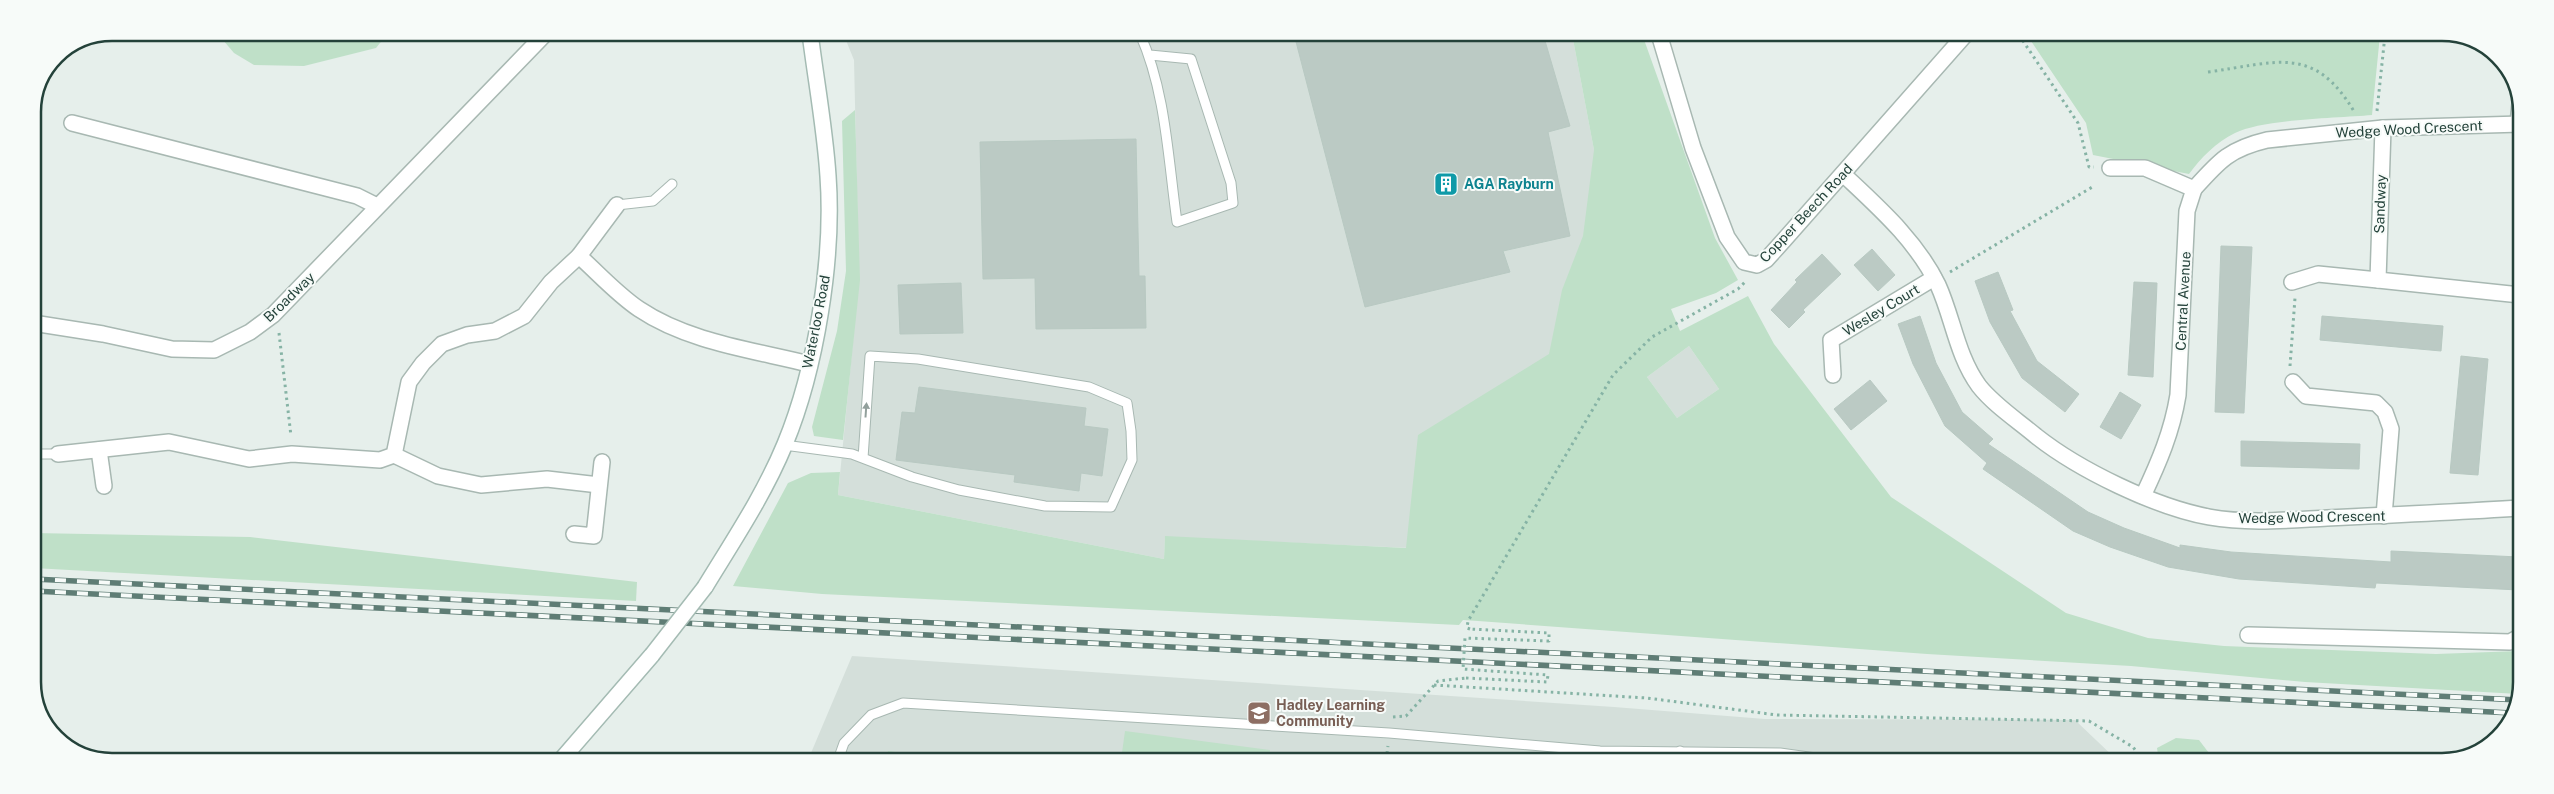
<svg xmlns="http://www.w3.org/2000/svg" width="2554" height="794" font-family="'Public Sans',sans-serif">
	<rect width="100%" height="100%" fill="#e6efeb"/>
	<!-- built -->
	<g fill="#d4dfda">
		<polygon points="843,33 1572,34 1594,150 1663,312 1501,552 1165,537 1164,559 838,495 859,280 854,60"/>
		<polygon points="1689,346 1719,389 1677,418 1647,377"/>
		<polygon points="852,656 1614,707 1765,719 2075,720 2118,761 808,760"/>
	</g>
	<!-- green -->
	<g fill="#bfe0c8" fill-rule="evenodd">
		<polygon points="217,33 388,33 376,48 304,66 254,65 234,53"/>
		<path d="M1572,34H1642L1715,238L1738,280L1716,293L1671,309L1680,331L1748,296L1774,344L1891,497L2066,613L2148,638L2224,646L2436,654L2519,651V694L2305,682L2131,666L1927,654L1478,621L1463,620L1459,625L822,594L733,586L788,483L811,473L840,472L838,495L1164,559L1165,536L1406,548L1418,435L1549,354L1562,290L1583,236L1594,150ZM1689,346L1719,389L1677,418L1647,377Z"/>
		<path d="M2027,35H2380L2372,115C2338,118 2263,119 2235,133C2216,142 2201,158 2189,174L2093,155L2086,123Z"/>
		<polygon points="855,110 860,280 843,440 814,436 812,427 837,331 846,271 842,121"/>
		<polygon points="33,533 250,537 637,582 636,601 33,568"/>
		<polygon points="1125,731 1270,750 1269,760 1121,760"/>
		<polygon points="2176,738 2199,740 2212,757 2212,761 2159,761 2157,748"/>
		<polygon points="888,751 953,760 887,760"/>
	</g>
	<!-- building -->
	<g fill="#bbcac4" stroke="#b8c9c2">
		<polygon points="1294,34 1543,34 1570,126 1548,132 1570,236 1503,251 1510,272 1365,307"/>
		<polygon points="1136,139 1139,276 1145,276 1146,328 1036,329 1035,278 983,279 980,142"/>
		<polygon points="2221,246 2252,247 2244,413 2215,412"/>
		<polygon points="1872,249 1895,275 1878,291 1854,265"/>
		<polygon points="1822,254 1841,274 1803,310 1805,312 1789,328 1771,310 1797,282 1795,280"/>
		<polygon points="1998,272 2013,310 2010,311 2037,361 2079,394 2065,412 2022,378 1990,322 1975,281"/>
		<polygon points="2134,282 2157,283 2153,377 2128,375"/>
		<polygon points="961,283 963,333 900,334 898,285"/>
		<polygon points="1920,316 1936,363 1962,412 1993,439 1988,444 2088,512 2124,528 2180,548 2180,545 2231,552 2391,562 2391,551 2519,557 2519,590 2376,583 2375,588 2239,579 2168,567 2110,547 2073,531 1983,469 1987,463 1945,426 1913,364 1898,324"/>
		<polygon points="2322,316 2443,326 2441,351 2320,340"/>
		<polygon points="2461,356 2488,359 2478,475 2450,473"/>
		<polygon points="1870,380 1887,401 1851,430 1834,409"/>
		<polygon points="919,387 1086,408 1084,426 1108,429 1102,476 1081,473 1079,491 1014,482 1015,475 896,460 902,412 915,413"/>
		<polygon points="2120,392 2141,405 2121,439 2100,427"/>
		<polygon points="2241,441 2360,444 2359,469 2241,466"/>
	</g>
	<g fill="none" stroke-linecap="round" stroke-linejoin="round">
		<!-- lane casing -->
		<g stroke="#a8b8b2" stroke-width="11">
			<g id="lane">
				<path d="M1140,34C1166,92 1168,159 1177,222L1233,203L1231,183L1191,59L1150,55"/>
				<polyline points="617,205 653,201 672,184"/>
				<polyline points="784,445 852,454 912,477 959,490 1045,506 1111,507 1132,460 1131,431 1127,403 1089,387 918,359 870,356 863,458"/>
				<polyline points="33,454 58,454"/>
				<polyline points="1680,751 1681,761"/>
				<polyline points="838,760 844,743 871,715 903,703 1389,733 1600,751 1780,753 1837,761"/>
			</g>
		</g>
		<!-- street casing -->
		<g stroke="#a8b8b2" stroke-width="18">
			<g id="street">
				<polyline points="1659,34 1693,148 1727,237 1744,262 1757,265 1766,260 1784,240 1965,35"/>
				<polyline points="72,123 357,196 377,206"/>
				<polyline points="2518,124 2520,104"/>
				<polyline points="2383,128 2378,280 2520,295"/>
				<path d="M2110,168H2145L2194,189L2187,211L2178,395C2172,432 2159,462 2143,496"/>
				<path d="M1843,174C1878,207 1916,240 1938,285C1953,318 1957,356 1979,386C1994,405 2017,420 2036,436C2079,470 2155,507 2209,517C2248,524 2288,520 2327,518C2391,515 2455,512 2520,508"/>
				<path d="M2194,189C2219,161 2229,149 2267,140L2383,128L2521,124"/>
				<polyline points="579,256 617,205"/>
				<polyline points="2292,282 2318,274 2378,280"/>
				<polyline points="33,323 103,334 172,349 214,350 250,332 273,315 546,33"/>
				<polyline points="1833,375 1831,340 1934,278"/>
				<polyline points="2293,382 2306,396 2376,403 2385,412 2391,429 2384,516"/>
				<polyline points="99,450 104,486"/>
				<path d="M58,454L169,442L249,459L292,454L380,460L394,455L409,382L423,363L442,344L467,335L495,331L524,316L551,282L579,256C599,274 618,295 639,309C688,342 753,350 809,364"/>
				<polyline points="394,455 438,476 481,485 547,479 599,485"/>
				<polyline points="574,534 594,536 602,462"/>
				<polyline points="2248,635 2510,642 2519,637"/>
			</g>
		</g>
		<!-- secondary casing -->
		<g stroke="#a4bbb3" stroke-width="18">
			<g id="secondary">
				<path d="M705,587C733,541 764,495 785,444C816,369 834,258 828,176C825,129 816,81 810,33"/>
				<polyline points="562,759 652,655"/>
			</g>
		</g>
		<!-- path -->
		<g stroke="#86b3a5" stroke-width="3" stroke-dasharray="2.5 4" stroke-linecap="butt">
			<polyline points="2019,35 2078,123 2089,167 2094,167"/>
			<path d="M2208,72C2276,63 2314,43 2355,113"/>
			<polyline points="2377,111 2385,35"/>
			<polyline points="1950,272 2094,186"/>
			<polyline points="279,333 291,436"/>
			<polyline points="2290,366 2295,298"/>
			<polyline points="1470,629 1467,628 1468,621 1613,375 1652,337 1738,289 1747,280"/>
			<polyline points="1434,685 1647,698 1777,715 2089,721 2133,747 2143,761"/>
			<polyline points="1393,717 1406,716 1438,681 1466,678"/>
			<polyline points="1386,760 1388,746"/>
		</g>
		<!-- lane -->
		<use href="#lane" stroke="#fff" stroke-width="9"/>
		<!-- street -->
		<use href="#street" stroke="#fff" stroke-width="15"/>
		<!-- secondary -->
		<use href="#secondary" stroke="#fff" stroke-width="15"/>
		<!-- rail casing -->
		<g stroke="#5f7d75" stroke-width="5.5">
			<g id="rail">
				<polyline points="33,579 2519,700"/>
				<polyline points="33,591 2512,713"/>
			</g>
		</g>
		<!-- rail -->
		<use href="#rail" stroke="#f7fbf9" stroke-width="4" stroke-dasharray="11" stroke-linecap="butt"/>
		<!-- secondary-bridge casing -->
		<g stroke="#a4bbb3" stroke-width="18" stroke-linecap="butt">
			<polyline id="secondary-bridge" points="652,655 705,587"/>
		</g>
		<!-- path-bridge -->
		<polyline stroke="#86b3a5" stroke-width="3" stroke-dasharray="2.5 4" stroke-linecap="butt" points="1466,678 1547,682 1548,675 1463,669 1465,638 1549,641 1549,633 1470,629"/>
		<!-- secondary-bridge -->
		<use href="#secondary-bridge" stroke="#fff" stroke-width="15"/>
	</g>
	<!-- one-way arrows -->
	<defs><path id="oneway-solid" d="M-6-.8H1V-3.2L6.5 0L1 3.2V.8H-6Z" transform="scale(1.25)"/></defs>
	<use fill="#92a09c" href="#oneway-solid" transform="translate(866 410) rotate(-86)"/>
	<!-- icons -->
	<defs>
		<g id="building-square" transform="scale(1.25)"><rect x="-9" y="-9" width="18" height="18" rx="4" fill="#0f9aa8" stroke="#f7fbf9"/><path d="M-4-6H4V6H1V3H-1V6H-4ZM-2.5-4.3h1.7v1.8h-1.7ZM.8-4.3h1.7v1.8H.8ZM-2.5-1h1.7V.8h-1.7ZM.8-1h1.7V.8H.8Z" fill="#fff"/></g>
		<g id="school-square" transform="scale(1.25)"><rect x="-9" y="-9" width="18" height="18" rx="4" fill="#8d6e63" stroke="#f7fbf9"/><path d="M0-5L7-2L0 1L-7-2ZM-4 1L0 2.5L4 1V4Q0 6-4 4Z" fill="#fff"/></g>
	</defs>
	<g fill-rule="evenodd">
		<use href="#building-square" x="1446" y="184"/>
		<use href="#school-square" x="1259" y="713"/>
	</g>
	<g text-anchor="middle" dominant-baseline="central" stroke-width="4" stroke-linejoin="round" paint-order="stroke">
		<!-- street labels -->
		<g font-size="14" fill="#24423a" stroke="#f7fbf9">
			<text transform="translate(2409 129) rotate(-3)">Wedge Wood Crescent</text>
			<text transform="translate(2380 204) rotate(-88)">Sandway</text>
			<text transform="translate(1806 213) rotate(-47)">Copper Beech Road</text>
			<text transform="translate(289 297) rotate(-44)">Broadway</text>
			<text transform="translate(2183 301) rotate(-87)">Central Avenue</text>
			<text transform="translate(1881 310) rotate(-31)">Wesley Court</text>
			<text transform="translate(816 322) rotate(-79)">Waterloo Road</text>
			<text transform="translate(2312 517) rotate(-1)">Wedge Wood Crescent</text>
		</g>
		<!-- culture labels -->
		<g font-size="14" font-weight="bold" fill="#0d838f" stroke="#f7fbf9" text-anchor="start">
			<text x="1464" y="184">AGA Rayburn</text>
		</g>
		<!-- education labels -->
		<g font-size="14" font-weight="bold" fill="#785e54" stroke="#f7fbf9" text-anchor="start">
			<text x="1276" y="705">Hadley Learning<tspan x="1276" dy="16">Community</tspan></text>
		</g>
	</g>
	<!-- crop -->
	<path d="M0 0H2554V794H0ZM112 41H2442A71 71 0 0 1 2513 112V682A71 71 0 0 1 2442 753H112A71 71 0 0 1 41 682V112A71 71 0 0 1 112 41Z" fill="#f7fbf9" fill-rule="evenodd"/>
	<path fill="none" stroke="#24423a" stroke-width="2.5" d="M112 41H2442A71 71 0 0 1 2513 112V682A71 71 0 0 1 2442 753H112A71 71 0 0 1 41 682V112A71 71 0 0 1 112 41Z"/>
</svg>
